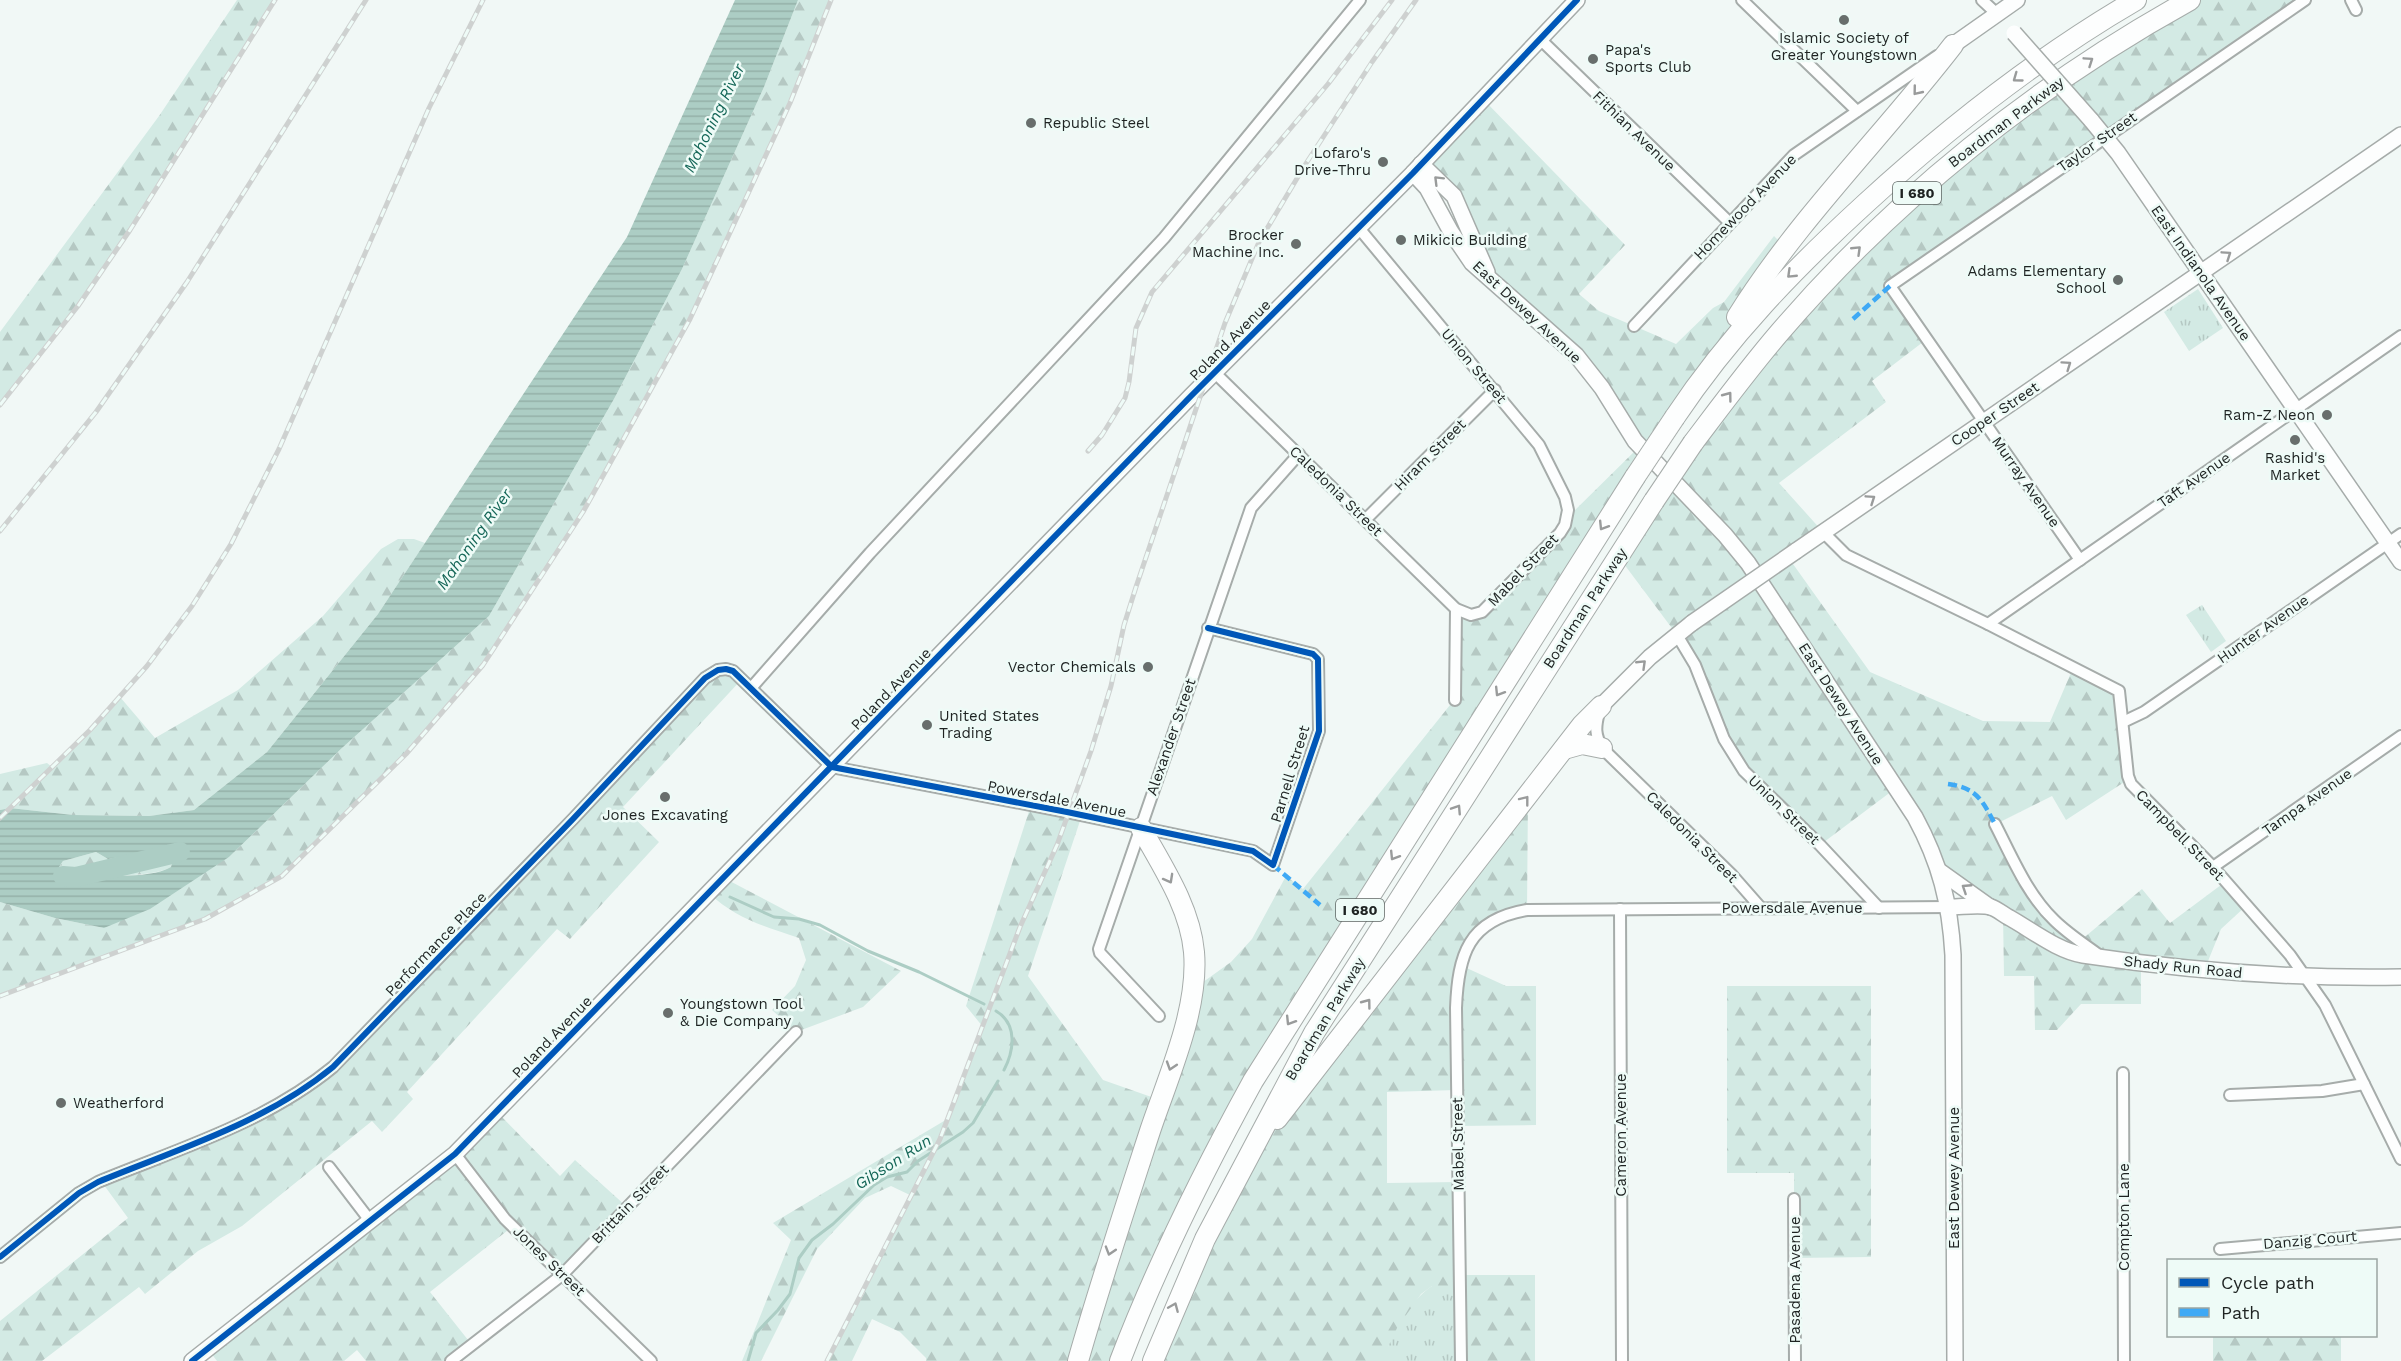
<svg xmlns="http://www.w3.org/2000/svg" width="2401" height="1361" font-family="'Work Sans',sans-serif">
	<defs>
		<pattern id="grass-tufts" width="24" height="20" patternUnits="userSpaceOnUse" patternTransform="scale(1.5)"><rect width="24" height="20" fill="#d3eae4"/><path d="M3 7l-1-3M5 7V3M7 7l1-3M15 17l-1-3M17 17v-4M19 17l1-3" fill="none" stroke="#b5c8c3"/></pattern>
		<pattern id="forest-firs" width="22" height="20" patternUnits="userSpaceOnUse" patternTransform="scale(1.5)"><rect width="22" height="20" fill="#d3eae4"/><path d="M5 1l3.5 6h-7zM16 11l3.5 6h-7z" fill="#b5c8c3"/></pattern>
		<pattern id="water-rules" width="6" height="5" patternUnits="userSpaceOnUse" patternTransform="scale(1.5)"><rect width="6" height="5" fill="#accdc4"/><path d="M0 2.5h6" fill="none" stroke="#94b0a8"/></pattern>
	</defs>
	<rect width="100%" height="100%" fill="#f1f8f6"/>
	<!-- grass -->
	<g fill="url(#grass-tufts)">
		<polygon points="2198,289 2223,328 2189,351 2164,312"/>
		<polygon points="2202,605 2226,641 2211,652 2186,615"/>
		<path d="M1432,1286H1460L1461,1361H1388C1388,1357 1387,1351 1388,1347C1392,1328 1416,1296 1432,1286Z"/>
	</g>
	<!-- forest -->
	<g fill="url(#forest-firs)">
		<polygon points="237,0 275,0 130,230 78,306 0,405 0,332 159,116"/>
		<polygon points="798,0 831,0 790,103 690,319 583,512 483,665 406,754 282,876 205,919 0,996 0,902 55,918 104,928 229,857 342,748 489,616 614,399 682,269 764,87"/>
		<polygon points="2190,0 2305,0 1891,286 1927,339 1872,381 1886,402 1779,483 1823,532 1788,557 1870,672 1983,721 2050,722 2073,668 2119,691 2129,779 2066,820 2052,796 1996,824 2028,888 2080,941 2142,889 2170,923 2225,882 2246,906 2221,929 2204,971 2141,964 2141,1004 2081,1004 2057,1030 2035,1030 2034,976 2004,976 2003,914 1941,872 1896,788 1820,845 1744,771 1677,635 1618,556 1753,365 1926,185"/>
		<polygon points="1483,99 1625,245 1579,294 1599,311 1676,344 1713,308 1724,302 1774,236 1786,248 1687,399 1253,1081 1120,1361 926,1361 926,1358 900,1332 872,1319 852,1361 829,1361 912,1196 891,1186 865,1198 817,1249 761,1361 742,1361 791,1240 773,1223 949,1118 983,1027 966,1006 1031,805 1082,815 1028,976 1103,1080 1160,1100 1192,990 1231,962 1252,939 1286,876 1303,889 1454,700 1456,609 1482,612 1568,517 1640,446 1602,388 1491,280 1466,221 1421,164"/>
		<polygon points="398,539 414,539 425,543 378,614 267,752 194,810 149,816 73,815 10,808 0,810 0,774 47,763 52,767 120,697 155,738 238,690 323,616 381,549"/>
		<polygon points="718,670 742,679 623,807 659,842 570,939 557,929 407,1092 413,1099 382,1132 372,1121 242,1226 198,1251 145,1294 139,1287 42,1361 0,1361 0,1321 128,1218 101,1181 229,1129 318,1080"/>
		<polygon points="1528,795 1527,910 1490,923 1460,965 1506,986 1536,986 1536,1125 1458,1126 1457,1090 1387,1092 1387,1183 1458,1182 1460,1275 1535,1275 1535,1361 1461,1361 1460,1286 1432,1286 1421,1294 1397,1328 1388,1347 1388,1361 1153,1361 1276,1120"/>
		<path d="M96,852L108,859L120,857L162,858L168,859L172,862L171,867C147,880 91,874 63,873L60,871L59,867L63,861Z"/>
		<path d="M724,878L901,971L863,1007L796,1032L772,1010L795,986L806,960L799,938C764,926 736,919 709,893Z"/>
		<polygon points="1727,986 1871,986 1871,1257 1794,1258 1794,1173 1727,1173"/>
		<polygon points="497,1112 560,1176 575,1160 627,1207 562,1275 513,1226 430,1292 472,1345 451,1361 366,1361 357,1350 344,1361 217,1361 208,1349"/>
		<polygon points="2218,1336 2341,1336 2341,1361 2213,1361 2213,1337"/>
	</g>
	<!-- water -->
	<path fill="url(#water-rules)" fill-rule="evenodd" d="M735,0H798L764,87L682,269L614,399L489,616L342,748L229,857L150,909L104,928L55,918L0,902V810L10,808L73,815L149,816L194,810L267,752L378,614L627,237ZM96,852L108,859L120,857L162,858L168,859L172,863L171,867C147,881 91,874 63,873L60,871L59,867L63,861Z"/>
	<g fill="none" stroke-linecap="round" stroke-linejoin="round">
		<!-- stream -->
		<g stroke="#accdc4" stroke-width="3">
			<polyline points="730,897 774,917 799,919 820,925 868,951 919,972 984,1004"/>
			<path d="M996,1011C1018,1024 1014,1051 1004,1070"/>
			<polyline points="748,1361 756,1333 778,1310 790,1294 799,1258 812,1240 833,1224 874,1185 887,1177 907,1172 918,1161 963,1132 973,1123 998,1081"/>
		</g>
		<!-- river -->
		<polyline stroke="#accdc4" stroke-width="20" points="63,876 76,877 180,852"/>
		<!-- street casing -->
		<g stroke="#a6acaa" stroke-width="14">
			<g id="street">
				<polyline points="1742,0 1857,111"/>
				<polyline points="1982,0 1997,14"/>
				<polyline points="2351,0 2356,10"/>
				<polyline points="1540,39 1729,222"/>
				<polyline points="1634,326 1794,155 1937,56"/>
				<polyline points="1215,373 1456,609 1471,615 1482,612 1560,533 1565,525 1568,510 1565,497 1539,445 1358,227"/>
				<polyline points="1366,519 1495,390"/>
				<polyline points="1823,532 1846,555 1988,624 2119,691 2128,776 2131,784 2213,867 2290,955 2325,1005 2401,1159"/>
				<polyline points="2080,560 1890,286 2305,0"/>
				<polyline points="1988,624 2401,336"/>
				<polyline points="1677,635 1695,665 1724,739 1744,771 1820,845 1879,908"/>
				<polyline points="752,687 870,553 1164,238 1360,0"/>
				<polyline points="1455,700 1456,609"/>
				<path d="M1599,712C1595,728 1595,734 1602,748L1732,875L1761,908"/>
				<polyline points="2123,722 2144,712 2401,534"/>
				<path d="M1995,824C2012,857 2027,894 2054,920C2067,933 2084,944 2099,955"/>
				<polyline points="2213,867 2401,736"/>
				<polyline points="1620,909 1622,1361"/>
				<polyline points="1159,1016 1100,953 1099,949 1251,508 1299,454"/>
				<polyline points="2123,1073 2124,1361"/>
				<polyline points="2230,1095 2322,1091 2364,1084"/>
				<polyline points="455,1154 505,1219 651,1361"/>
				<polyline points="329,1167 371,1222"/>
				<polyline points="1794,1199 1795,1361"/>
				<polyline points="2220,1249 2401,1233"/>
				<path d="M0,1257L79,1193L98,1182C178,1149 265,1123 333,1067L573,819L705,678L718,670L726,669L733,671L832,767L1067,812L1253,851L1273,865L1319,731L1318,659L1313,654L1208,628"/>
				<polyline points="451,1361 562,1275 796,1032"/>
				<path d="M1461,1361L1456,1008C1458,955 1468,920 1527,910L1950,907"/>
			</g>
		</g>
		<!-- secondary casing -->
		<g stroke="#a6acaa" stroke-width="18">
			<g id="secondary">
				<polyline points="1953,45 2017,0"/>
				<polyline points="2091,120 2118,153 2401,562"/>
				<polyline points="1421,164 1454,196 1487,272"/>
				<path d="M1413,173L1427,188L1451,232L1472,263L1576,355L1602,388L1635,441L1725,535L1748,563L1915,817C1940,863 1950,903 1953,955L1955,1361"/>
				<polyline points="1796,551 2401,135"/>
				<polyline points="1601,706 1650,657 1692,623"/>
				<polyline points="1941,872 1990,907"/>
				<path d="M1950,907C1962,907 1979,904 1991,907C1997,909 2004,915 2010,918C2033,931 2058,951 2083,955C2189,971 2294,979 2401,977"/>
				<polyline points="192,1361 455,1154 1191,396 1413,173 1577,0"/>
			</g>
		</g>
		<!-- highway casing -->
		<g stroke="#a6acaa" stroke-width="22">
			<g id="highway">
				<path d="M1737,317C1798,219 1883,136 1953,45"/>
				<path d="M1675,417C1729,336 1794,269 1865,204C1949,127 2038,57 2136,0"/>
				<path d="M1693,443C1721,406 1749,368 1780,332C1895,198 2036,85 2190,0"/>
				<polyline points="1564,749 1582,744 1602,748"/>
				<polyline points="1277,1119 1582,725 1601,706"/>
				<path d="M1078,1361C1100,1284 1125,1208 1150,1131C1168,1077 1199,1010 1194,952C1190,907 1162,866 1141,828"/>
				<path d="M1120,1361C1157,1264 1203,1172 1253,1081L1635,477"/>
				<polyline points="1153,1361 1205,1239 1314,1033 1654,501"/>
			</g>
		</g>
		<!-- street -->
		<use href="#street" stroke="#fdfefe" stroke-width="10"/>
		<!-- secondary -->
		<use href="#secondary" stroke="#fdfefe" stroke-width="15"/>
		<!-- highway -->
		<use href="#highway" stroke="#fdfefe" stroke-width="20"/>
		<!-- rail casing -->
		<g stroke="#ced1d0" stroke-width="5">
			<g id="rail">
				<polyline points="0,405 78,306 130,230 275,0"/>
				<polyline points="1088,451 1102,435 1125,398 1129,382 1136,328 1152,292 1328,84 1392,0"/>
				<polyline points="0,531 96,412 187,282 366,0"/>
				<polyline points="0,818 90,730 147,666 192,606 231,544 279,449 429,108 483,0"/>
				<polyline points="0,996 205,919 282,876 406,754 483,665 583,512 690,319 790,103 831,0"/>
				<polyline points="827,1361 940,1139 1020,927 1057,845 1091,751 1111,686 1124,625 1136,587 1225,323 1259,242 1305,165 1372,62 1416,0"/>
			</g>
		</g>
		<!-- rail -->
		<use href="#rail" stroke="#eefbf7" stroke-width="3" stroke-dasharray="9" stroke-linecap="butt"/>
		<!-- secondary-bridge casing -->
		<g stroke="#a6acaa" stroke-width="18" stroke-linecap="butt">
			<g id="secondary-bridge">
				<polyline points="2014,33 2091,120"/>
				<polyline points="1692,623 1796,551"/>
			</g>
		</g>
		<!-- highway-bridge casing -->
		<g stroke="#a6acaa" stroke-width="22" stroke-linecap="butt">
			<g id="highway-bridge">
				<polyline points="1635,477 1675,417"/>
				<polyline points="1654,501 1693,443"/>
			</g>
		</g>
		<!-- secondary-bridge -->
		<use href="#secondary-bridge" stroke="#fdfefe" stroke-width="15"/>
		<!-- highway-bridge -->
		<use href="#highway-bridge" stroke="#fdfefe" stroke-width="20"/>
		<!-- quiet -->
		<g stroke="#3fa9f5" stroke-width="4.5" stroke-dasharray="9 4.5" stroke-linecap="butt">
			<polyline points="1853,319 1890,286"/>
			<path d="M1948,784C1977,788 1982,800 1995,824"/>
			<polyline points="1273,865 1320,905"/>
		</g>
		<!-- cycleway casing -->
		<g stroke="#eefbf7" stroke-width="10">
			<g id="cycleway">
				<path d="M0,1257L79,1193L98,1182C178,1149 265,1123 333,1067L573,819L705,678L718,670L726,669L733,671L832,767L1067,812L1253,851L1273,865L1319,731L1318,659L1313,654L1208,628"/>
				<polyline points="192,1361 455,1154 1191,396 1413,173 1577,0"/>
			</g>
		</g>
		<!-- cycleway -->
		<use href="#cycleway" stroke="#0057b8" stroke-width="6"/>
	</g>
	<!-- one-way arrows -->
	<defs><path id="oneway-chevron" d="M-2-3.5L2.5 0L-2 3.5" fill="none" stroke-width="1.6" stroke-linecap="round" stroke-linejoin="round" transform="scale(1.5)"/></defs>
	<g stroke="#999b9b">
		<use href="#oneway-chevron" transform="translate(2089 61) rotate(-34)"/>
		<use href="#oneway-chevron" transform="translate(2017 78) rotate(144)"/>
		<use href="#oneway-chevron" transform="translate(1917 91) rotate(129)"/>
		<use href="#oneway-chevron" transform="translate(1438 180) rotate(-135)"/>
		<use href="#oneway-chevron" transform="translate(1857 250) rotate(-44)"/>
		<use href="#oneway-chevron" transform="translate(2227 255) rotate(-34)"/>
		<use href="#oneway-chevron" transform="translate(1791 274) rotate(136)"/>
		<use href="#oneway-chevron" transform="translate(2067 365) rotate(-35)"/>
		<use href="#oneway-chevron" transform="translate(1728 396) rotate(-53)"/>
		<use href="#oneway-chevron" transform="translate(1871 499) rotate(-34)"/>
		<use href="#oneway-chevron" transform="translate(1603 526) rotate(122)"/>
		<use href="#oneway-chevron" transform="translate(1642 664) rotate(-44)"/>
		<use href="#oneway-chevron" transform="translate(1499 692) rotate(122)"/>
		<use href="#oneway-chevron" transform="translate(1525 800) rotate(-52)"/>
		<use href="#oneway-chevron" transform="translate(1457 809) rotate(-57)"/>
		<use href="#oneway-chevron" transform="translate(1394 856) rotate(122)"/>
		<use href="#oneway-chevron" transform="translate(1169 879) rotate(61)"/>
		<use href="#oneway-chevron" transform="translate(1966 888) rotate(-147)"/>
		<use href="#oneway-chevron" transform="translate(1367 1003) rotate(-53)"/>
		<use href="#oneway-chevron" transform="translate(1290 1021) rotate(122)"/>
		<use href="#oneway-chevron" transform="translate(1171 1066) rotate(108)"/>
		<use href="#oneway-chevron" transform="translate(1110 1251) rotate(107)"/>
		<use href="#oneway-chevron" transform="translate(1174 1307) rotate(-67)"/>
	</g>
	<!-- markers -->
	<g fill="#686e6c" stroke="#eefbf7" stroke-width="2">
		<circle cx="1844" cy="20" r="6"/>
		<circle cx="1593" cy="59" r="6"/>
		<circle cx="1031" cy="123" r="6"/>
		<circle cx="1383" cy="162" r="6"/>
		<circle cx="1401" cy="240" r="6"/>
		<circle cx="1296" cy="244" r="6"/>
		<circle cx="2118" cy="280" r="6"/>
		<circle cx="2327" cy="415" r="6"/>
		<circle cx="2295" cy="440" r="6"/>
		<circle cx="1148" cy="667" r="6"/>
		<circle cx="927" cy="725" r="6"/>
		<circle cx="665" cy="797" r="6"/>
		<circle cx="668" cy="1013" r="6"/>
		<circle cx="61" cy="1103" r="6"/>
	</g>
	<g text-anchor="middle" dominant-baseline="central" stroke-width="5" stroke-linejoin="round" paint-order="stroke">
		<!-- shield labels -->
		<g fill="#eefbf7" stroke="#5c6462" stroke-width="1.5">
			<rect x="1893" y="182" width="48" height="22" rx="4.5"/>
			<rect x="1336" y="899" width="48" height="22" rx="4.5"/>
		</g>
		<g font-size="14" font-weight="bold" fill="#1e2322">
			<text x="1917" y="193">I 680</text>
			<text x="1360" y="910">I 680</text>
		</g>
		<!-- poi labels -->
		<g font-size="15" fill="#1e2322" stroke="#eefbf7" text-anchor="start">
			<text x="1844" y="38" text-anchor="middle">Islamic Society of<tspan x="1844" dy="17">Greater Youngstown</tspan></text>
			<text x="1605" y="50">Papa's<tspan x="1605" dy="17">Sports Club</tspan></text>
			<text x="1043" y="123">Republic Steel</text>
			<text x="1371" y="153" text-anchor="end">Lofaro's<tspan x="1371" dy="17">Drive-Thru</tspan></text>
			<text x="1284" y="235" text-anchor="end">Brocker<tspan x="1284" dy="17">Machine Inc.</tspan></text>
			<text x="1413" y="240">Mikicic Building</text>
			<text x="2106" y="271" text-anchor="end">Adams Elementary<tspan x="2106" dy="17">School</tspan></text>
			<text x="2315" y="415" text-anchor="end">Ram-Z Neon</text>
			<text x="2295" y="458" text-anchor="middle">Rashid's<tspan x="2295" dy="17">Market</tspan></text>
			<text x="1136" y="667" text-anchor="end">Vector Chemicals</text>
			<text x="939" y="716">United States<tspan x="939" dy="17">Trading</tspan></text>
			<text x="665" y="815" text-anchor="middle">Jones Excavating</text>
			<text x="680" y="1004">Youngstown Tool<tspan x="680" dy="17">&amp; Die Company</tspan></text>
			<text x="73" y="1103">Weatherford</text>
		</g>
		<!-- street labels -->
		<g font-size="15" fill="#1e2322" stroke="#eefbf7">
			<text transform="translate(2006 122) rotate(-37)">Boardman Parkway</text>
			<text transform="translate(1634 131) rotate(44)">Fithian Avenue</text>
			<text transform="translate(2097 142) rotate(-35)">Taylor Street</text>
			<text transform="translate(1745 207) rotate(-46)">Homewood Avenue</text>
			<text transform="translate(2201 273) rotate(55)">East Indianola Avenue</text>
			<text transform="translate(1527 312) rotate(43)">East Dewey Avenue</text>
			<text transform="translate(1230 340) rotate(-45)">Poland Avenue</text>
			<text transform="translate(1474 366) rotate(50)">Union Street</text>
			<text transform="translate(1995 414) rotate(-34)">Cooper Street</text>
			<text transform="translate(1430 455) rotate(-45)">Hiram Street</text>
			<text transform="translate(2194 480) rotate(-35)">Taft Avenue</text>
			<text transform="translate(2026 482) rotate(55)">Murray Avenue</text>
			<text transform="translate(1336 491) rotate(44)">Caledonia Street</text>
			<text transform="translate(1523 570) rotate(-46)">Mabel Street</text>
			<text transform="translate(1585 608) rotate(-57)">Boardman Parkway</text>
			<text transform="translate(2263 629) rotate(-35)">Hunter Avenue</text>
			<text transform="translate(891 689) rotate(-46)">Poland Avenue</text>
			<text transform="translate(1841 704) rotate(57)">East Dewey Avenue</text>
			<text transform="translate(1171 737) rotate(-71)">Alexander Street</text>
			<text transform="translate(1290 774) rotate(-73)">Parnell Street</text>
			<text transform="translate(1057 799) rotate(11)">Powersdale Avenue</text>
			<text transform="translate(2307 802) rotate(-35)">Tampa Avenue</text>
			<text transform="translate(1784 810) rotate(44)">Union Street</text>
			<text transform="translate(2180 835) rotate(46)">Campbell Street</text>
			<text transform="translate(1692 837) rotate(45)">Caledonia Street</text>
			<text x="1792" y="908">Powersdale Avenue</text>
			<text transform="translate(436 944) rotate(-46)">Performance Place</text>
			<text transform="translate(2183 967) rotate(6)">Shady Run Road</text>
			<text transform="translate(1325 1019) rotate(-59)">Boardman Parkway</text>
			<text transform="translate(552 1037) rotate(-46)">Poland Avenue</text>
			<text transform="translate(1621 1135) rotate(-90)">Cameron Avenue</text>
			<text transform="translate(1458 1144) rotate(-91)">Mabel Street</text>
			<text transform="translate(1954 1178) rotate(-90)">East Dewey Avenue</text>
			<text transform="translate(630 1204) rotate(-46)">Brittain Street</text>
			<text transform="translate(2124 1217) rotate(-90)">Compton Lane</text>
			<text transform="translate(2310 1240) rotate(-5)">Danzig Court</text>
			<text transform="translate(549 1261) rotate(44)">Jones Street</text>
			<text transform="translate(1795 1280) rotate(-90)">Pasadena Avenue</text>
		</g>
		<!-- water labels -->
		<g font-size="16" font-style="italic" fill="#146657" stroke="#eefbf7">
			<text transform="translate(714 118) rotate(-64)">Mahoning River</text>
			<text transform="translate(474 539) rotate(-55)">Mahoning River</text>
			<text transform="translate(893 1162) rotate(-33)">Gibson Run</text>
		</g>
	</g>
	<!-- legend -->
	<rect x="2167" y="1259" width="210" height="78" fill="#eefbf7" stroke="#9ba5a2" stroke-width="1.5"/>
	<rect x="2179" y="1278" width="30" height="9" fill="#0057b8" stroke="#9ba5a2" stroke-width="1.5"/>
	<text x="2221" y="1289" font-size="18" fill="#1e2322">Cycle path</text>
	<rect x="2179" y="1308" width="30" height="9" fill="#3fa9f5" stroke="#9ba5a2" stroke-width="1.5"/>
	<text x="2221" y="1319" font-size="18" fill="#1e2322">Path</text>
</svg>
